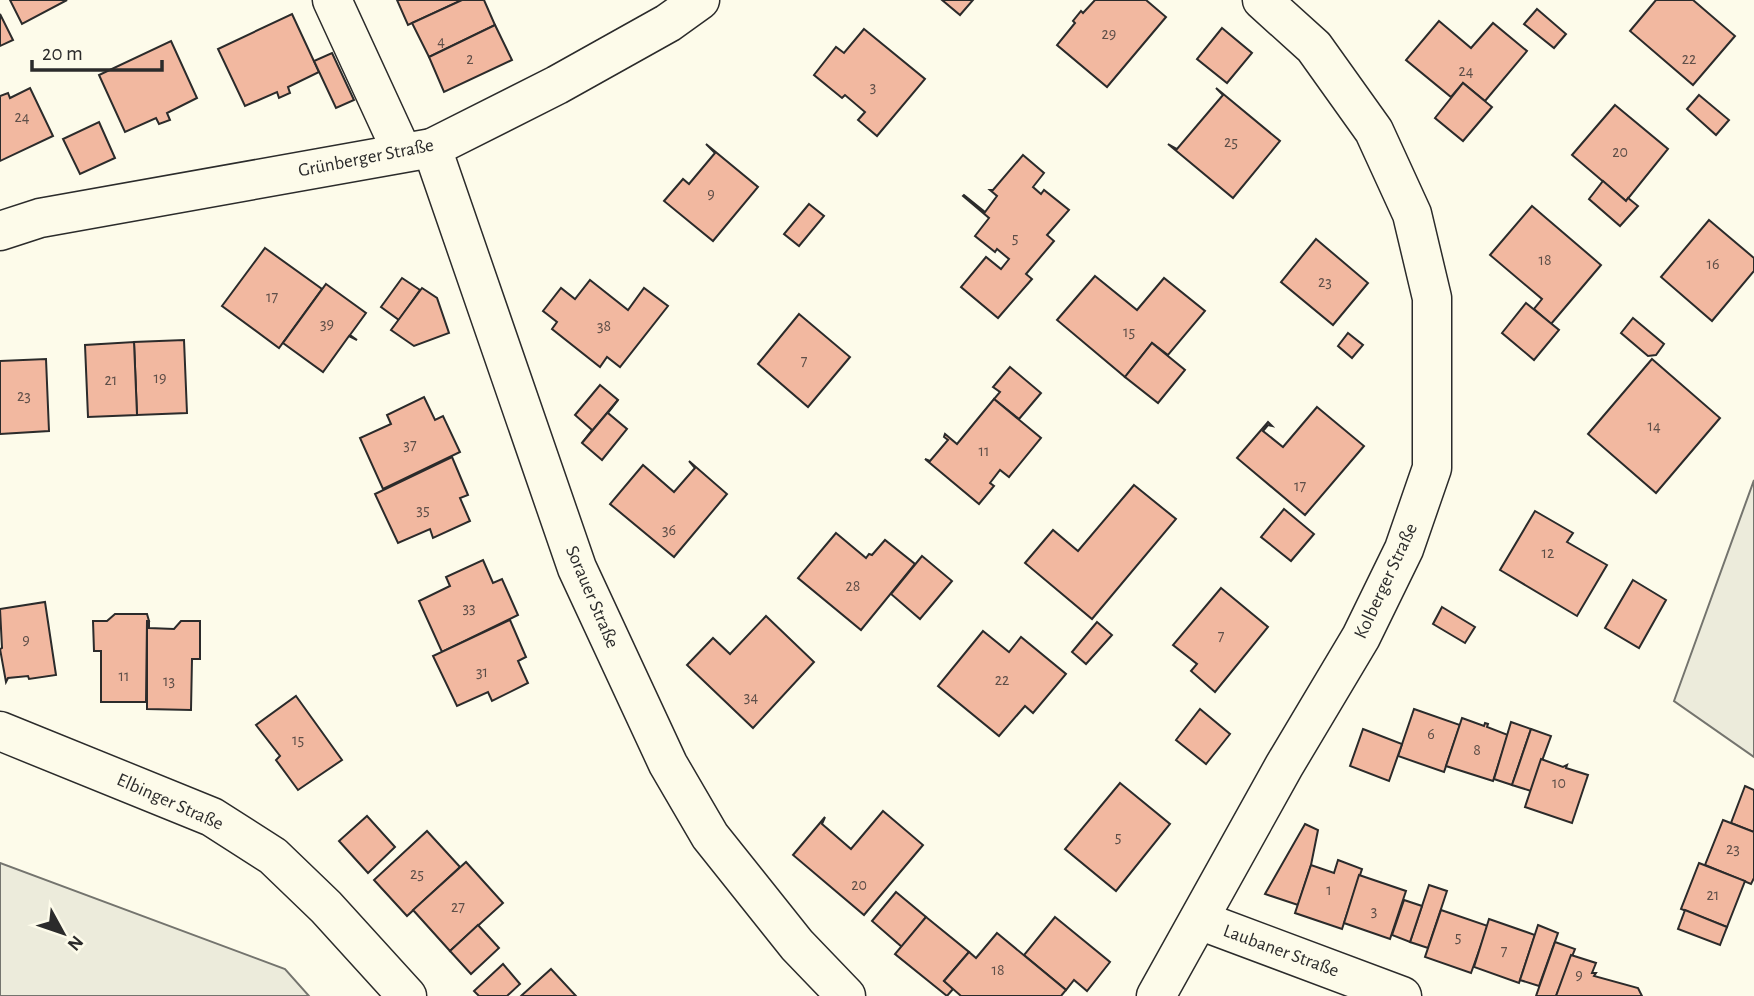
<svg xmlns="http://www.w3.org/2000/svg" width="1754" height="996" font-family="'Alegreya Sans',sans-serif">
	<rect width="100%" height="100%" fill="#fdfbea"/>
	<!-- green -->
	<g fill="#ecebdb" stroke="#74746e" stroke-width="2">
		<polygon points="1754,480 1754,757 1674,701"/>
		<polygon points="0,863 285,969 309,996 0,996"/>
	</g>
	<!-- building -->
	<g fill="#f2b8a0" stroke="#2b2b2b" stroke-width="2">
		<polygon points="10,0 67,0 22,24"/>
		<polygon points="397,0 462,0 408,25"/>
		<polygon points="462,0 484,0 495,25 429,57 412,23"/>
		<polygon points="942,0 973,0 960,15"/>
		<polygon points="1095,0 1146,0 1166,17 1107,87 1057,45 1075,23 1073,21 1081,11 1083,13"/>
		<polygon points="1656,0 1693,0 1735,36 1693,85 1630,31"/>
		<polygon points="1537,9 1566,34 1554,48 1524,24"/>
		<polygon points="0,14 13,40 0,46"/>
		<polygon points="292,14 319,72 288,87 290,93 279,98 277,92 245,106 218,49"/>
		<polygon points="1439,21 1471,48 1493,23 1527,51 1485,101 1463,83 1451,97 1406,60"/>
		<polygon points="495,25 512,60 444,92 429,57"/>
		<polygon points="1222,28 1252,53 1227,83 1197,59"/>
		<polygon points="864,29 925,79 877,136 858,120 865,112 845,95 842,98 814,75 836,47 844,53"/>
		<polygon points="171,41 197,98 167,113 170,120 159,124 156,118 125,132 99,75"/>
		<polygon points="332,53 354,100 336,108 314,61"/>
		<polygon points="1463,83 1492,107 1463,141 1435,118"/>
		<polygon points="30,88 53,136 0,161 0,96 8,93 10,98"/>
		<polygon points="1216,88 1280,141 1233,198 1168,144 1177,149 1223,95"/>
		<polygon points="1699,95 1729,120 1716,135 1687,109"/>
		<polygon points="1615,105 1668,149 1626,201 1572,155"/>
		<polygon points="99,122 115,158 80,174 63,139"/>
		<polygon points="706,144 758,187 713,241 664,201 683,179 689,184 715,153"/>
		<polygon points="1023,155 1044,173 1033,187 1041,194 1044,190 1069,210 1047,235 1054,241 1026,274 1032,279 998,318 961,287 986,257 1001,269 1009,259 997,249 995,252 975,236 989,218 963,196 964,195 985,212 997,196 990,190 993,190"/>
		<polygon points="1603,181 1626,201 1628,198 1638,206 1620,226 1589,199"/>
		<polygon points="809,204 824,216 799,246 784,234"/>
		<polygon points="1532,206 1601,265 1551,324 1534,309 1542,299 1490,255"/>
		<polygon points="1709,220 1754,258 1754,271 1712,321 1661,277"/>
		<polygon points="1316,239 1368,283 1333,325 1281,282"/>
		<polygon points="265,248 322,289 279,348 222,306"/>
		<polygon points="1095,276 1137,310 1164,278 1205,311 1168,355 1152,343 1125,377 1057,320"/>
		<polygon points="402,278 420,290 399,320 381,307"/>
		<polygon points="590,280 628,310 644,288 668,306 620,367 607,357 600,367 552,329 557,322 543,311 561,288 575,299"/>
		<polygon points="326,284 366,313 350,335 357,340 349,336 323,372 283,343"/>
		<polygon points="422,288 437,298 449,333 414,346 391,330"/>
		<polygon points="1526,303 1559,330 1534,360 1502,333"/>
		<polygon points="799,314 850,357 808,407 758,364"/>
		<polygon points="1633,318 1664,344 1656,355 1648,356 1621,333"/>
		<polygon points="1348,333 1363,345 1352,358 1338,346"/>
		<polygon points="184,340 187,413 137,415 134,342"/>
		<polygon points="134,342 137,415 88,417 85,345"/>
		<polygon points="1152,343 1185,370 1158,403 1125,377"/>
		<polygon points="46,359 49,431 0,434 0,361"/>
		<polygon points="1652,359 1720,418 1656,493 1588,434"/>
		<polygon points="1010,367 1041,393 1019,419 994,399 1000,392 993,387"/>
		<polygon points="600,385 618,400 582,443 592,430 575,415"/>
		<polygon points="424,397 435,420 443,416 460,452 383,489 360,438 391,424 387,415"/>
		<polygon points="994,399 1041,438 1009,477 1000,470 990,483 994,486 979,504 925,459 930,461 948,440 944,437 945,434 957,444"/>
		<polygon points="618,400 608,413 627,429 602,460 582,443"/>
		<polygon points="1317,407 1364,446 1305,515 1237,458 1268,422 1272,426 1268,425 1263,431 1283,447"/>
		<polygon points="452,457 468,495 460,498 470,521 433,538 430,529 398,543 375,494"/>
		<polygon points="689,461 727,494 674,557 610,504 643,465 674,492 695,468"/>
		<polygon points="1134,485 1176,519 1092,619 1025,563 1053,530 1078,551"/>
		<polygon points="1284,509 1314,534 1291,561 1261,537"/>
		<polygon points="1535,511 1573,533 1567,542 1607,565 1577,616 1500,570"/>
		<polygon points="836,533 866,558 869,554 872,555 885,540 915,564 861,630 798,578"/>
		<polygon points="922,556 952,581 920,619 891,594"/>
		<polygon points="483,560 493,583 502,579 518,615 442,652 419,601 450,586 446,577"/>
		<polygon points="1633,580 1666,600 1639,648 1605,628"/>
		<polygon points="1221,588 1268,627 1215,692 1191,671 1197,664 1173,645"/>
		<polygon points="45,602 56,675 29,679 28,676 8,678 6,682 0,649 2,648 0,609"/>
		<polygon points="1442,607 1475,627 1465,643 1433,624"/>
		<polygon points="115,614 147,614 149,621 147,621 146,702 101,702 101,651 94,651 93,621 107,621"/>
		<polygon points="766,616 814,662 753,728 687,665 713,638 730,654"/>
		<polygon points="510,620 526,657 518,661 528,683 492,701 488,692 457,706 433,656"/>
		<polygon points="147,621 149,621 149,628 174,629 181,621 200,621 200,659 192,659 191,710 147,709"/>
		<polygon points="1097,622 1112,635 1086,664 1072,652"/>
		<polygon points="983,631 1009,652 1021,637 1066,674 1033,713 1025,706 999,736 938,686"/>
		<polygon points="296,696 342,760 298,790 276,760 280,756 256,725"/>
		<polygon points="1200,709 1230,734 1206,764 1176,740"/>
		<polygon points="1414,709 1460,725 1444,772 1398,756"/>
		<polygon points="1462,718 1484,726 1485,723 1488,724 1487,727 1508,735 1493,781 1446,766"/>
		<polygon points="1511,722 1531,729 1512,785 1494,779"/>
		<polygon points="1363,729 1402,744 1389,781 1350,766"/>
		<polygon points="1531,729 1551,736 1531,791 1512,785"/>
		<polygon points="1541,759 1563,767 1567,765 1566,768 1588,775 1572,823 1525,807"/>
		<polygon points="1120,783 1170,824 1116,891 1065,849"/>
		<polygon points="1745,786 1754,790 1754,832 1731,823"/>
		<polygon points="883,811 923,845 864,915 793,855 825,817 822,824 851,849"/>
		<polygon points="367,816 395,847 368,873 339,841"/>
		<polygon points="1723,820 1754,832 1754,878 1751,884 1705,865"/>
		<polygon points="1305,824 1318,830 1311,865 1298,905 1265,894"/>
		<polygon points="427,831 460,867 407,916 374,880"/>
		<polygon points="1338,860 1362,869 1342,929 1295,913 1311,865 1334,873"/>
		<polygon points="466,862 503,903 450,951 413,910"/>
		<polygon points="1699,863 1745,881 1727,927 1681,909"/>
		<polygon points="1359,875 1406,891 1390,939 1344,923"/>
		<polygon points="1429,885 1447,891 1428,948 1410,942"/>
		<polygon points="896,892 926,917 902,947 872,921"/>
		<polygon points="1404,900 1422,906 1410,942 1392,935"/>
		<polygon points="1441,910 1488,926 1471,973 1425,957"/>
		<polygon points="1685,910 1727,927 1720,945 1678,929"/>
		<polygon points="926,917 969,952 944,981 953,989 947,996 895,954"/>
		<polygon points="1055,917 1110,962 1087,991 1074,980 1066,990 1024,955"/>
		<polygon points="1489,919 1535,935 1519,983 1474,967"/>
		<polygon points="478,925 499,948 471,974 450,951"/>
		<polygon points="1538,925 1558,933 1539,986 1520,980"/>
		<polygon points="997,933 1066,990 1061,996 961,996 944,981 969,952 976,958"/>
		<polygon points="1555,942 1575,949 1556,996 1536,996"/>
		<polygon points="1571,955 1596,963 1592,973 1596,973 1594,976 1638,988 1642,996 1556,996"/>
		<polygon points="503,964 520,984 507,996 479,996 474,991"/>
		<polygon points="551,969 576,996 521,996"/>
	</g>
	<g fill="none" stroke-linecap="round" stroke-linejoin="round">
		<!-- street casing -->
		<g stroke="#2b2b2b" stroke-width="41">
			<g id="street">
				<polyline points="332,0 402,152"/>
				<polyline points="432,148 577,568 668,764 710,836 797,945 846,996"/>
				<polyline points="0,231 40,218 432,148 557,85 668,23 700,0"/>
				<polyline points="0,731 212,817 273,856 326,907 407,996"/>
				<polyline points="1199,920 1402,996"/>
				<polyline points="1156,996 1284,766 1361,637 1404,549 1432,468 1432,298 1412,214 1374,131 1314,47 1262,0"/>
			</g>
		</g>
		<!-- street -->
		<use href="#street" stroke="#fdfbea" stroke-width="38"/>
	</g>
	<g text-anchor="middle" dominant-baseline="central" stroke-width="5" stroke-linejoin="round" paint-order="stroke">
		<!-- number labels -->
		<g font-size="16" fill="#5d4e48">
			<text x="1109" y="34">29</text>
			<text x="441" y="41">4</text>
			<text x="470" y="59">2</text>
			<text x="1689" y="59">22</text>
			<text x="1466" y="71">24</text>
			<text x="873" y="87">3</text>
			<text x="22" y="117">24</text>
			<text x="1231" y="142">25</text>
			<text x="1620" y="152">20</text>
			<text x="711" y="194">9</text>
			<text x="1015" y="238">5</text>
			<text x="1545" y="260">18</text>
			<text x="1713" y="264">16</text>
			<text x="1325" y="282">23</text>
			<text x="272" y="297">17</text>
			<text x="327" y="324">39</text>
			<text x="604" y="326">38</text>
			<text x="1129" y="332">15</text>
			<text x="804" y="361">7</text>
			<text x="160" y="378">19</text>
			<text x="111" y="380">21</text>
			<text x="24" y="396">23</text>
			<text x="1654" y="426">14</text>
			<text x="410" y="445">37</text>
			<text x="984" y="451">11</text>
			<text x="1300" y="486">17</text>
			<text x="423" y="510">35</text>
			<text x="669" y="530">36</text>
			<text x="1548" y="553">12</text>
			<text x="853" y="586">28</text>
			<text x="469" y="608">33</text>
			<text x="1221" y="636">7</text>
			<text x="26" y="640">9</text>
			<text x="482" y="672">31</text>
			<text x="124" y="676">11</text>
			<text x="1002" y="680">22</text>
			<text x="169" y="681">13</text>
			<text x="751" y="697">34</text>
			<text x="1431" y="734">6</text>
			<text x="298" y="740">15</text>
			<text x="1477" y="750">8</text>
			<text x="1559" y="783">10</text>
			<text x="1118" y="837">5</text>
			<text x="1733" y="849">23</text>
			<text x="417" y="874">25</text>
			<text x="859" y="885">20</text>
			<text x="1329" y="890">1</text>
			<text x="1713" y="895">21</text>
			<text x="458" y="907">27</text>
			<text x="1374" y="911">3</text>
			<text x="1458" y="937">5</text>
			<text x="1504" y="951">7</text>
			<text x="998" y="970">18</text>
			<text x="1579" y="975">9</text>
		</g>
		<!-- street labels -->
		<g font-size="19" fill="#2b2b2b" stroke="#fdfbea">
			<text transform="translate(366 158) rotate(-11)">Grünberger Straße</text>
			<text transform="translate(1386 581) rotate(-65)">Kolberger Straße</text>
			<text transform="translate(592 597) rotate(67)">Sorauer Straße</text>
			<text transform="translate(170 802) rotate(24)">Elbinger Straße</text>
			<text transform="translate(1281 951) rotate(20)">Laubaner Straße</text>
		</g>
	</g>
	<!-- north arrow -->
	<g transform="translate(63 933) rotate(130)" stroke="#fdfbea" stroke-width="5" paint-order="stroke">
	<path d="M0-5L12 26L0 18L-12 26Z" fill="#2b2b2b"/>
	<text y="-10" font-size="19" font-weight="bold" text-anchor="middle" fill="#2b2b2b">N</text>
	</g>
	<!-- scale -->
	<path d="M32 60v10h130v-10" fill="none" stroke="#2b2b2b" stroke-width="3.5"/>
	<text x="42" y="60" font-size="21" fill="#2b2b2b" stroke="#fdfbea" stroke-width="5" paint-order="stroke">20 m</text>
</svg>
